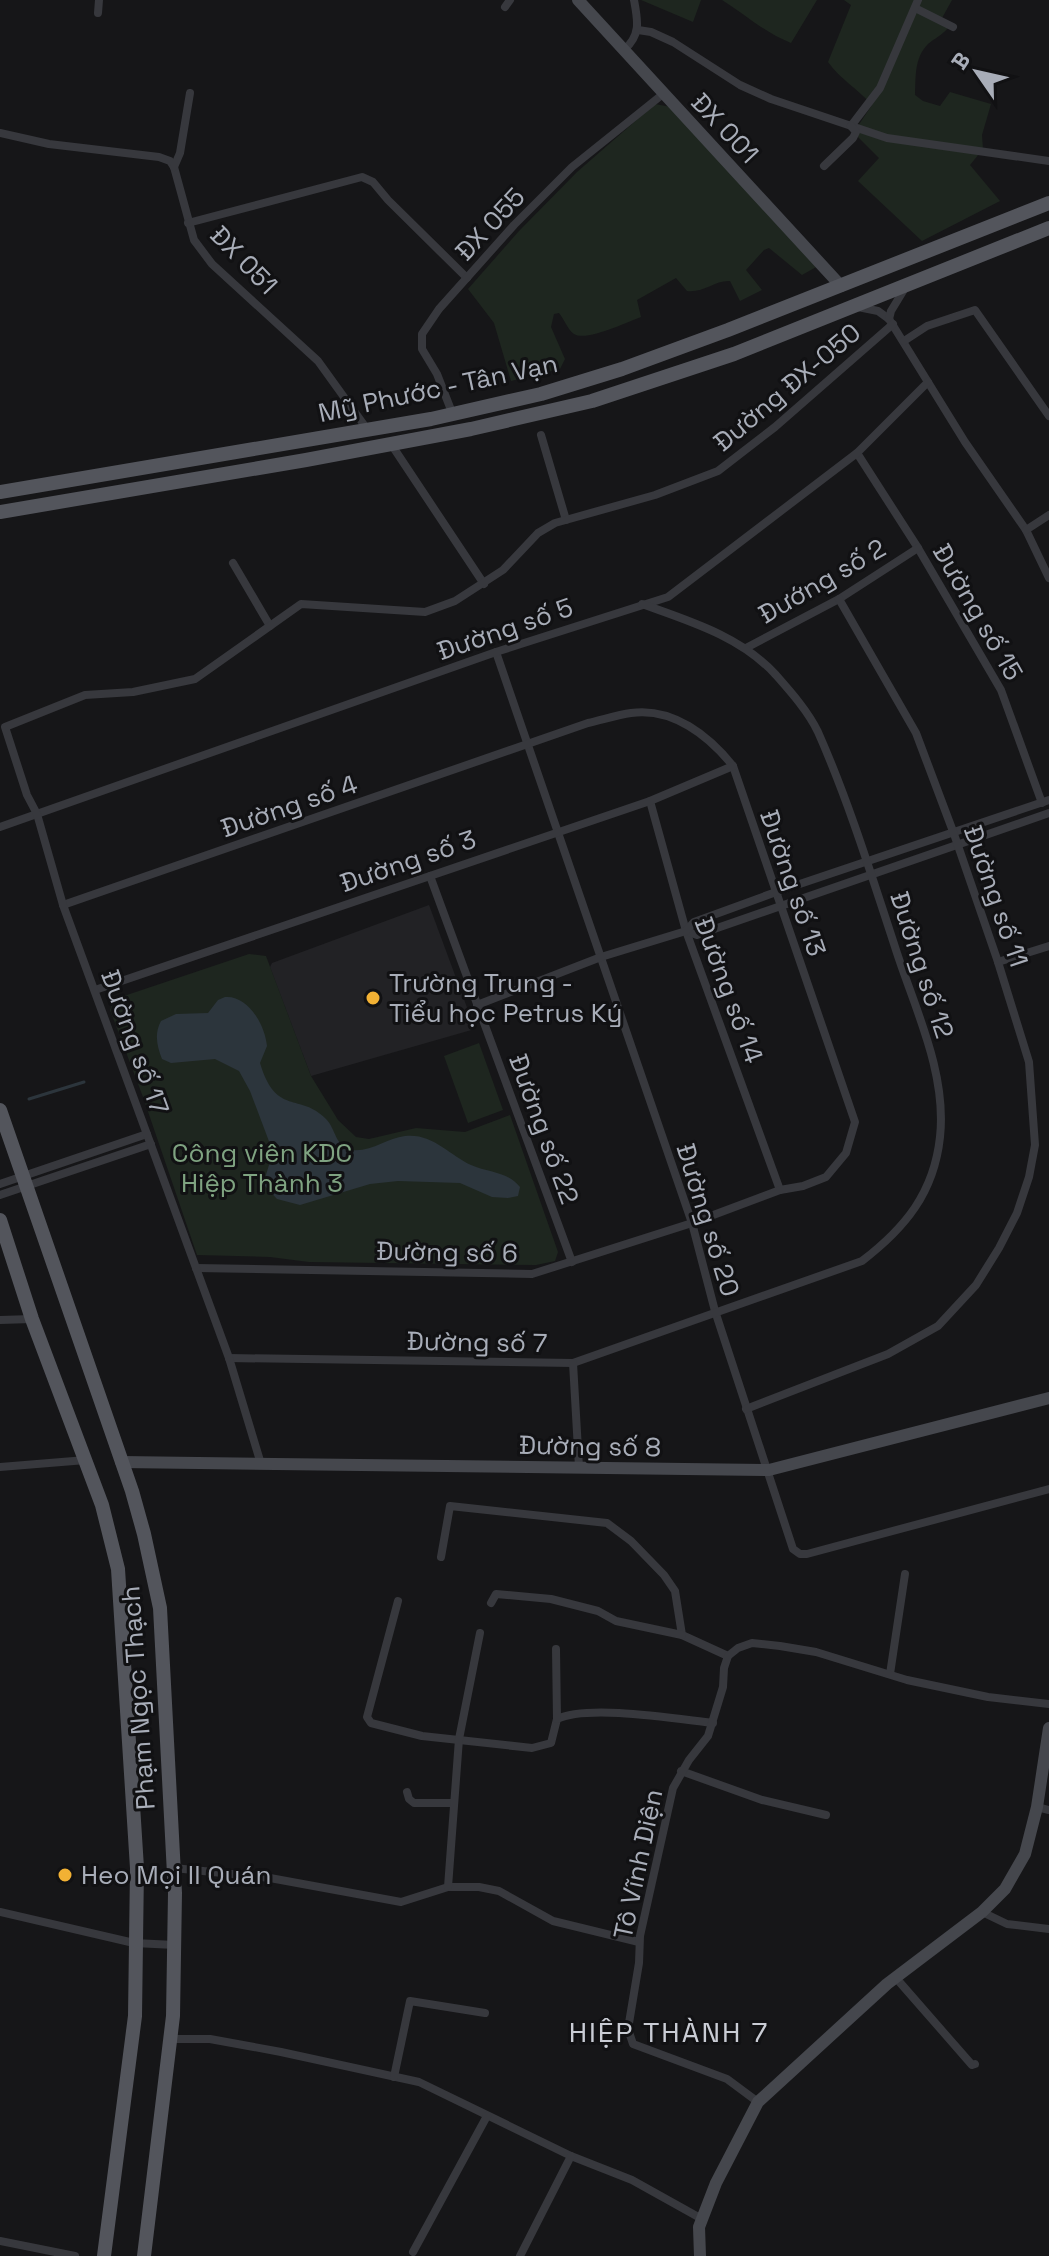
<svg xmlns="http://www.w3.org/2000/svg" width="1049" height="2256" font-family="'Space Grotesk',sans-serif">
	<rect width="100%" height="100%" fill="#161618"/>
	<!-- built -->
	<polygon fill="#222225" points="429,905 475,1029 311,1076 270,967 272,963"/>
	<!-- green -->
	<g fill="#1e261f">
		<polygon points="641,0 701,0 693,22"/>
		<path d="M722,0H817L791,43C765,33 746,15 722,0Z"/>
		<path d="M844,0H952L942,18L948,28C941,36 935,38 928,44C914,58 916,77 915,95L923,101L940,106L950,92L991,104L982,135L983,149L970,165L1000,201L922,241L858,181L879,158L858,137V126L872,105C858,89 840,79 828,62L851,5Z"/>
		<path d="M655,104L671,107L818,266L802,275L769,248L764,250L746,270L762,290L740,301L730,281C715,280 704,293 687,291L676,278L637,300L641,317C627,322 586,342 574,334C568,330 564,319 559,313L554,314L551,327L565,359L560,369L511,381L494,323L468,289L519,231L577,172Z"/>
		<polygon points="249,954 266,956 311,1076 338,1120 356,1137 369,1139 416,1128 465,1132 510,1115 558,1252 555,1261 536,1265 309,1262 270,1257 197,1255 143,1097 110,1010 113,1002 118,998"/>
		<polygon points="479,1043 503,1110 468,1123 444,1056"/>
	</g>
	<!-- water -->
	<path fill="#2c353c" d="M225,997C248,995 265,1025 267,1046L260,1063C276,1117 300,1092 326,1119C336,1129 335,1147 352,1150C372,1152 387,1138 405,1136C433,1133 449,1155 471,1165C489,1173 507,1171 520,1187L518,1196L508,1198L492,1197L460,1183L398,1181L370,1184L300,1205L277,1199L265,1186V1178L273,1152L250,1091L239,1071L215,1059L171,1063L162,1059C157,1046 154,1034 161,1021L176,1014L208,1013L218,1000Z"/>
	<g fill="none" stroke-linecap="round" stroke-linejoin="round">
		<!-- stream -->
		<polyline stroke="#2c353c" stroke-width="3" points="29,1099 84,1082"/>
		<!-- street -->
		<g stroke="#37383d" stroke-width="8">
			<polyline points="505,7 510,0"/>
			<polyline points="915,8 953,27"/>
			<polyline points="98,13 99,0"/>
			<polyline points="638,30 651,32 673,42 740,85 771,99 887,138 1049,161"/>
			<path d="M624,50C641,35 638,21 634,0"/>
			<polyline points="851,126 880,88 918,0"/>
			<polyline points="0,133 49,144 159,157 170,161 174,167 194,240 212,264 318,361 367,429"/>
			<polyline points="824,166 853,138 856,132 851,126"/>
			<polyline points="174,167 180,153 190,93"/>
			<polyline points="188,223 362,177 373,182 388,200 467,278"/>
			<polyline points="858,307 878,311 889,319 965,442 1026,530 1049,578"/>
			<polyline points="889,319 891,311 905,288"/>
			<polyline points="904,341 927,326 975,310 1049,416"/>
			<polyline points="453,415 437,374 422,349 422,334 439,309 514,225 572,167 663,94"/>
			<polyline points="541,435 566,520"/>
			<polyline points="391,444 484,584"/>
			<polyline points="857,453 918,548 1001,690 1042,803"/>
			<polyline points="1026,530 1049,515"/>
			<polyline points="233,563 270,626"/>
			<polyline points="746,648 839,599 918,548"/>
			<polyline points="496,652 692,1223 715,1311 793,1549 800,1554 807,1554 1049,1489"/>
			<polyline points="650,801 686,931 780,1190"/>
			<polyline points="0,827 496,652 668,597 857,453 928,382"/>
			<polyline points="430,876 572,1262"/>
			<path d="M63,905L588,723C602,720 617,715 631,713C673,707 709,736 733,766L855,1122L846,1153L826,1177L803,1186L780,1190L692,1223L532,1274L196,1268"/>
			<polyline points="686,931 697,935 1049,813"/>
			<polyline points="998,962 1049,946"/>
			<polyline points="95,990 650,801 733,766"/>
			<polyline points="477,1005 601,957 686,931 694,922 776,892 1049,800"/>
			<polyline points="0,1184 147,1134"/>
			<polyline points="0,1195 151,1144"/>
			<polyline points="0,1320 32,1319"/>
			<path d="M229,1358L573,1363L862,1261C905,1228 934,1193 940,1137C947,1073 915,1009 896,950C872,877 849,802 818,732C808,711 790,691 775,674C740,636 689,621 642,604"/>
			<polyline points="573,1363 579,1467"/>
			<polyline points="746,1409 888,1354 938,1326 976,1285 999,1248 1017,1213 1029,1177 1035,1145 1029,1062 998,962 954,834 916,733 839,599"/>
			<polyline points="261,1464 229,1358 63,905 37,814 27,795 5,727 85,695 133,692 195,679 301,604 425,612 455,601 503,570 538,533 555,523 655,495 718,471 775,427 893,324"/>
			<polyline points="0,1467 86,1460"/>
			<polyline points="441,1557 450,1506 607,1523 631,1541 664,1575 675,1591 682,1635 728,1656"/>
			<path d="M398,1601L367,1717L371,1723L422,1736L532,1748L551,1743L557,1719C588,1704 677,1719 713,1723"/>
			<polyline points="491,1603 496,1594 551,1599 598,1611 616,1621 682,1635"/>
			<polyline points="556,1649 557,1719"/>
			<polyline points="890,1674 905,1574"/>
			<polyline points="681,1771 762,1800 826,1815"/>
			<polyline points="407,1792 409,1799 414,1803 454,1803"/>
			<polyline points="1037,1807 1049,1810"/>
			<polyline points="174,1868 270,1878 401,1902 448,1887 479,1887 499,1891 553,1921 639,1942"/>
			<polyline points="448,1887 459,1739 480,1633"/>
			<polyline points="0,1912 134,1943 175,1945"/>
			<polyline points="982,1912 1007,1924 1049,1929"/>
			<polyline points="896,1978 972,2065 975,2064"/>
			<polyline points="170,2039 210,2039 281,2052 419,2082 571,2156 632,2180 702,2219"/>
			<polyline points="394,2077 410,2001 485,2013"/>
			<polyline points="758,2102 727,2079 633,2044 628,2029 639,1963 640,1936 673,1788 689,1760 708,1736 723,1687 724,1668 728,1656 738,1648 752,1643 780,1646 816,1652 907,1680 988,1697 1049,1704"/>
			<polyline points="0,2241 75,2256"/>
			<polyline points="413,2252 487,2116"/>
			<polyline points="520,2256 571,2156"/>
		</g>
		<!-- secondary -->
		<g stroke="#45474d" stroke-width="12">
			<polyline points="578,0 841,286"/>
			<polyline points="121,1462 769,1470 1049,1398"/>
			<polyline points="700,2256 699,2227 716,2183 758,2102 887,1984 982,1912 1005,1889 1025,1854 1037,1807 1049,1728"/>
		</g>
		<!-- primary -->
		<g stroke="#53555c" stroke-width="14">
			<polyline points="0,492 431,419 541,394 622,369 728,330 1049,203"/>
			<polyline points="0,512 306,460 471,429 592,401 734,354 1049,228"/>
			<polyline points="0,1110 132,1491 144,1534 160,1608 175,1893 173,2016 144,2256"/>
			<polyline points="0,1220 32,1319 102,1505 118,1569 137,1868 135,2016 104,2256"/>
		</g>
	</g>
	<!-- markers -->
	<g fill="#f2b134" stroke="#111113" stroke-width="3">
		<circle cx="373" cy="998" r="8"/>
		<circle cx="65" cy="1875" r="8"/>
	</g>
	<g text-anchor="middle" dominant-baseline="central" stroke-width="6" stroke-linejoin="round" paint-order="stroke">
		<!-- street labels -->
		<g font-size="26" fill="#a8adb8" stroke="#111113">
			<text transform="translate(725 128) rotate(47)">ĐX 001</text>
			<text transform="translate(490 224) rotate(-47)">ĐX 055</text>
			<text transform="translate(244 260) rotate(46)">ĐX 051</text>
			<text transform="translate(787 387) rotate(-40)">Đường ĐX-050</text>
			<text transform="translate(438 388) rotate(-12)">Mỹ Phước - Tân Vạn</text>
			<text transform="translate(822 581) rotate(-30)">Đướng số 2</text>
			<text transform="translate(978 612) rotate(60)">Đường số 15</text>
			<text transform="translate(505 629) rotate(-19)">Đường số 5</text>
			<text transform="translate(289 806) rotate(-19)">Đường số 4</text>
			<text transform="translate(408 861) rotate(-19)">Đường số 3</text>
			<text transform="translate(793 883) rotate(71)">Đường số 13</text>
			<text transform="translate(996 896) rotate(71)">Đường số 11</text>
			<text transform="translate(922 965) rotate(72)">Đường số 12</text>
			<text transform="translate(729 990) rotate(70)">Đường số 14</text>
			<text transform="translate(135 1042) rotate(70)">Đường số 17</text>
			<text transform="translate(544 1129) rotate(70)">Đường số 22</text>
			<text transform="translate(708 1220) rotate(73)">Đường số 20</text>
			<text transform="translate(447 1252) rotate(1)">Đường số 6</text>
			<text transform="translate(477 1342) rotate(1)">Đường số 7</text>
			<text transform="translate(590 1446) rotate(1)">Đường số 8</text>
			<text transform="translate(138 1698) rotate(-94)">Phạm Ngọc Thạch</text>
			<text transform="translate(638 1864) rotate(-78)">Tô Vĩnh Diện</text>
		</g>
		<!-- poi labels -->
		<g font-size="26" fill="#a8adb8" stroke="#111113" text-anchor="start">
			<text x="389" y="983">Trường Trung -<tspan x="389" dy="30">Tiểu học Petrus Ký</tspan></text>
			<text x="81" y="1875">Heo Mọi II Quán</text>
		</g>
		<!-- park labels -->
		<g font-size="26" fill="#7fa381" stroke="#111113">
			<text x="262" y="1153">Công viên KDC<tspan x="262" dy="30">Hiệp Thành 3</tspan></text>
		</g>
		<!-- neighbourhood labels -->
		<g font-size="28" letter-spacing="2" fill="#c9ccd4" stroke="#111113">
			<text x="669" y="2032">HIỆP THÀNH 7</text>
		</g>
	</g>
	<!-- north arrow -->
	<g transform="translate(977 72) rotate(304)" stroke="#111113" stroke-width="6" paint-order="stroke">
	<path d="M0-6L14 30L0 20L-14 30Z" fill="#a8adb8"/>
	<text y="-12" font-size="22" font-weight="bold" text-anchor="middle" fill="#a8adb8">B</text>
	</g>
</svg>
